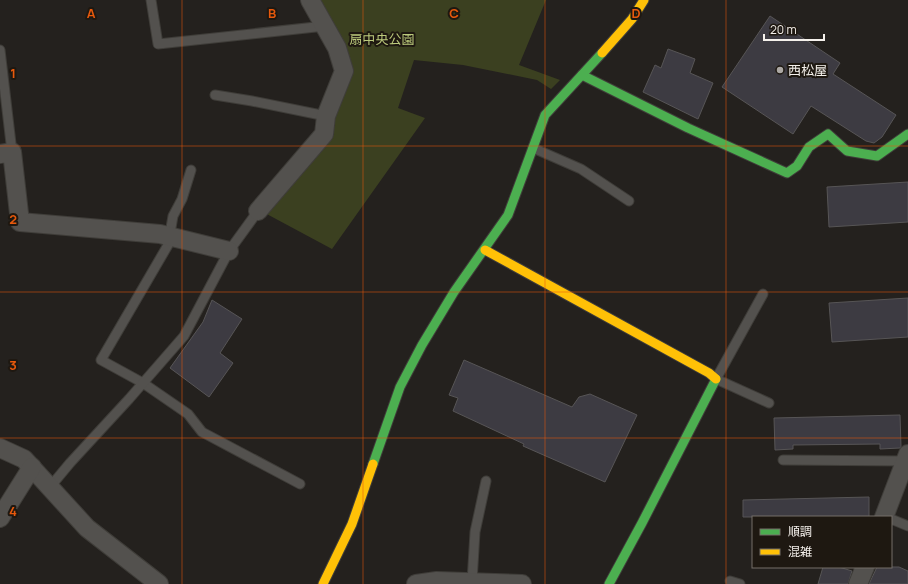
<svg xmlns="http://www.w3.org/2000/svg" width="908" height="584" font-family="Manrope,'Noto Sans JP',sans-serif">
	<rect width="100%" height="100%" fill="#24211e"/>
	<!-- green -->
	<polygon fill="#3b4020" points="318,0 546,0 519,65 560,80 551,89 537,80 463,65 414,60 398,108 425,118 332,249 263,212 334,116 351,70"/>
	<!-- building -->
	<g fill="#3d3b42" stroke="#575556">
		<polygon points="770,16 840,63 833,74 896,115 882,137 874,143 866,141 811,106 793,134 722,87"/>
		<polygon points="668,49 695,59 690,73 713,83 698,119 643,92 655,65 661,68"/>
		<polygon points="908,182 908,222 829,227 827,187"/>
		<polygon points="908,298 908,337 832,342 829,303"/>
		<polygon points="212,300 242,319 220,353 233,363 209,397 170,368 203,322"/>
		<polygon points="464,360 572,407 579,397 590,394 637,415 605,482 523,446 524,444 453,411 458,398 449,395"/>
		<polygon points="900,415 901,447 900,448 880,449 880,444 793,445 793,449 775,450 774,418"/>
		<polygon points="869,497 869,517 743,517 743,500"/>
		<polygon points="823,567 839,567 852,571 848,584 818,584"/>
		<polygon points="877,567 899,567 908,571 908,584 869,584"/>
	</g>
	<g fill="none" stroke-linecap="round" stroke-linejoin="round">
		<!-- lane casing -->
		<g stroke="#3f3d39" stroke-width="11">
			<g id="lane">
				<polyline points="151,0 158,44 325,26"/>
				<polyline points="0,50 12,152"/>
				<polyline points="215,95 252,101 326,116"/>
				<polyline points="533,148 581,169 629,201"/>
				<polyline points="191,170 182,199 173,216 168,245 101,360 143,383 188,414 202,432 300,484"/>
				<polyline points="763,294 716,379 769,403"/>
				<polyline points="783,460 905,461"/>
				<polyline points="50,487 70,463 129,399 184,336 229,251 258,211"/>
				<polyline points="891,519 908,526"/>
				<polyline points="730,581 740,584"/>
				<polyline points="472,582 475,532 486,481"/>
			</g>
		</g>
		<!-- street casing -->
		<g stroke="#3f3d39" stroke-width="20">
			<g id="street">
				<polyline points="0,154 12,152 20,222 160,234 229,251"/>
				<polyline points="258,211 324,134 326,116 344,71 337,48 310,0"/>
				<polyline points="0,448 24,459 87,528 159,584"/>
				<polyline points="884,517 908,454"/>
				<polyline points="0,518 32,467"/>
				<polyline points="416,584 437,581 522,584"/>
				<polyline points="858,584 865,567"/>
			</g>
		</g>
		<!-- fast casing -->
		<g stroke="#3f3d39" stroke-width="11">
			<g id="fast">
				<polyline points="582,75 688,128 787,173 797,166 809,147 828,134 847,151 877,156 908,134"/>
				<polyline points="373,464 400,387 422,345 454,292 508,215 545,115 602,53"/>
				<polyline points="609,584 642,523 716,379"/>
			</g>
		</g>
		<!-- slow casing -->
		<g stroke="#3f3d39" stroke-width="11">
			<g id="slow">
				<polyline points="602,53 632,19 644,0"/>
				<polyline points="485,250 709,373 716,379"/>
				<polyline points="323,584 352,524 373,464"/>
			</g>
		</g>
		<!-- lane -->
		<use href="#lane" stroke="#53514e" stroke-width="9"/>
		<!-- street -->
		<use href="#street" stroke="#53514e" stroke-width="18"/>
		<!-- fast -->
		<use href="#fast" stroke="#4caf50" stroke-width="9"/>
		<!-- slow -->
		<use href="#slow" stroke="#ffc107" stroke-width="9"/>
	</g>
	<!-- grid -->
	<path fill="none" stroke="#e8590c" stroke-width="1" stroke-opacity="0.55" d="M182,0V584M363,0V584M545,0V584M726,0V584M0,146H908M0,292H908M0,438H908"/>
	<!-- markers -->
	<circle fill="#aca8a4" stroke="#1e1811" stroke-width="1.5" cx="780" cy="70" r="4"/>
	<g text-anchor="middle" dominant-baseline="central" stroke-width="4" stroke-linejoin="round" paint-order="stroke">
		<!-- park labels -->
		<g font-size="13" fill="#bcca7c" stroke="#1e1811">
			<text x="382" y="39">扇中央公園</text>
		</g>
		<!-- poi labels -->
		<g font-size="13" fill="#f5f1ec" stroke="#1e1811" text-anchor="start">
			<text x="788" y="70">西松屋</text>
		</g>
	</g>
	<g font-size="13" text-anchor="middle" font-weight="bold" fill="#e8590c" stroke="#1e1811" stroke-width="4" stroke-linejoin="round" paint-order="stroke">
		<text x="91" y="18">A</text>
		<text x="272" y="18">B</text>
		<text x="454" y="18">C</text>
		<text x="636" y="18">D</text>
		<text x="13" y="78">1</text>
		<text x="13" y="224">2</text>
		<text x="13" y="370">3</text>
		<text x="13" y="516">4</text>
	</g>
	<!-- legend -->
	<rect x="752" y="516" width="140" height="52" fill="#1e1811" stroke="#746f69"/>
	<rect x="760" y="529" width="20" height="6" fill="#4caf50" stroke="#746f69"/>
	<text x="788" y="536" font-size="12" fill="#f5f1ec">順調</text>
	<rect x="760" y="549" width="20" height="6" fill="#ffc107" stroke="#746f69"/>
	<text x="788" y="556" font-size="12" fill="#f5f1ec">混雑</text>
	<!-- scale -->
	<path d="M764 34v6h60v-6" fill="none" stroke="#f5f1ec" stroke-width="2"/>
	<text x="770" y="34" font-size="12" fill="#f5f1ec" stroke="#1e1811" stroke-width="3" paint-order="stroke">20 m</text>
</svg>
